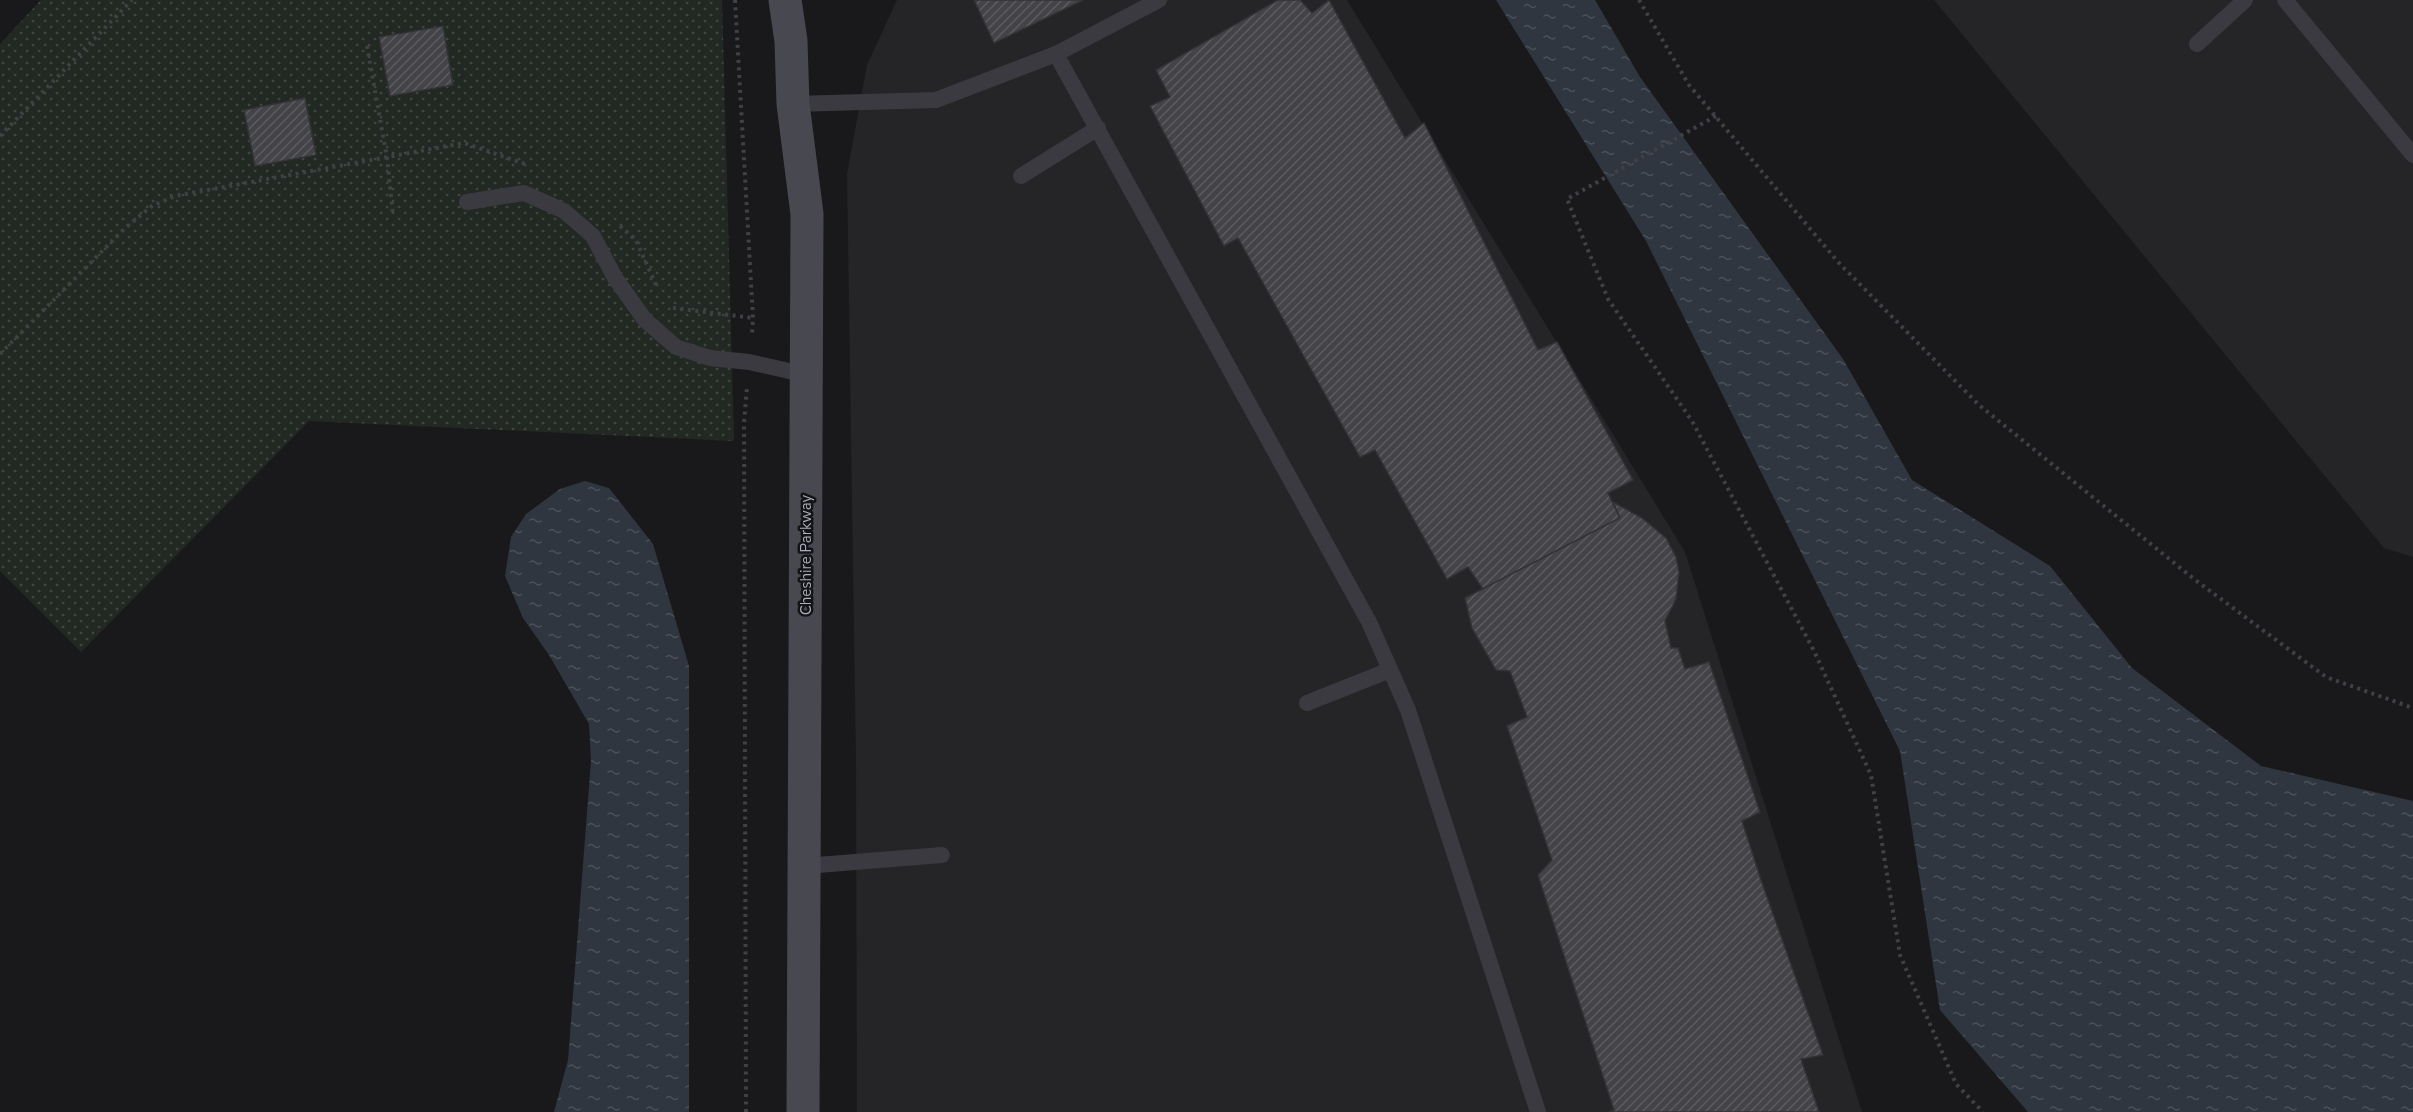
<svg xmlns="http://www.w3.org/2000/svg" width="2413" height="1112" font-family="'Nunito Sans',sans-serif">
	<defs>
		<pattern id="grass-dots" width="8" height="8" patternUnits="userSpaceOnUse" patternTransform="scale(1.5)"><rect width="8" height="8" fill="#212922"/><path d="M2 2h.1M6 6h.1" fill="none" stroke="#3f4640" stroke-width="1.8" stroke-linecap="round"/></pattern>
		<pattern id="water-ripples" width="26" height="14" patternUnits="userSpaceOnUse" patternTransform="scale(1.5)"><rect width="26" height="14" fill="#2f363f"/><path d="M2 4q2-2 4 0t4 0M15 11q2-2 4 0t4 0" fill="none" stroke="#4a5159"/></pattern>
		<pattern id="building-hatch" width="6" height="6" patternUnits="userSpaceOnUse" patternTransform="scale(1.5)"><rect width="6" height="6" fill="#434348"/><path d="M-1 1l2-2M0 6l6-6M5 7l2-2" fill="none" stroke="#5b5c60"/></pattern>
	</defs>
	<rect width="100%" height="100%" fill="#19191b"/>
	<!-- built -->
	<g fill="#252528">
		<polygon points="897,0 1347,0 1685,552 1862,1112 857,1112 856,760 847,174 867,65"/>
		<polygon points="1934,0 2413,0 2413,557 2384,548"/>
	</g>
	<!-- grass -->
	<polygon fill="url(#grass-dots)" points="41,0 722,0 734,441 309,421 81,652 0,571 0,44"/>
	<!-- water -->
	<g fill="url(#water-ripples)">
		<polygon points="1496,0 1595,0 1640,77 1843,359 1912,480 2050,566 2132,668 2261,766 2413,801 2413,1112 2028,1112 1940,1010 1900,751 1646,241"/>
		<polygon points="585,481 609,488 653,544 689,666 689,1112 554,1112 568,1060 591,761 589,724 549,655 523,618 505,576 511,537 526,514 560,489"/>
	</g>
	<!-- building -->
	<g fill="url(#building-hatch)" stroke="#333337" stroke-width="1.5">
		<polygon points="974,0 1083,0 994,43"/>
		<polygon points="1278,0 1300,0 1312,13 1329,0 1405,138 1424,123 1538,350 1557,342 1633,480 1608,493 1620,518 1483,589 1468,567 1447,579 1375,450 1360,457 1238,238 1224,246 1150,106 1170,97 1156,70"/>
		<polygon points="443,26 453,85 390,96 379,37"/>
		<polygon points="305,98 316,155 255,166 244,110"/>
		<polygon points="1613,502 1642,518 1666,538 1676,557 1679,572 1676,599 1665,621 1671,648 1678,648 1685,669 1709,662 1760,812 1742,821 1761,880 1823,1055 1801,1059 1819,1112 1609,1112 1614,1110 1538,875 1552,860 1507,726 1527,717 1510,671 1496,670 1472,628 1465,598 1620,518"/>
	</g>
	<g fill="none" stroke-linecap="round" stroke-linejoin="round">
		<!-- path -->
		<g stroke="#404147" stroke-width="4" stroke-dasharray="3 4.5" stroke-linecap="butt">
			<polyline points="735,0 753,318 752,335"/>
			<polyline points="1639,0 1689,85 1838,262 1979,405 2194,579 2326,677 2413,708"/>
			<polyline points="367,46 387,158 393,215"/>
			<polyline points="1716,116 1567,199 1608,299 1692,421 1814,651 1871,775 1900,955 1956,1084 1983,1112"/>
			<polyline points="0,136 132,0"/>
			<polyline points="620,226 636,240 656,285"/>
			<polyline points="673,308 753,318"/>
			<polyline points="0,354 125,228 152,206 175,196 464,143 525,164"/>
			<polyline points="746,1112 744,423 747,387"/>
		</g>
		<!-- lane -->
		<g stroke="#3a3a40" stroke-width="16">
			<polyline points="2285,0 2413,155"/>
			<polyline points="2197,44 2245,0"/>
			<polyline points="1056,54 1369,622 1408,710 1538,1112"/>
			<polyline points="793,104 936,100 1056,54 1159,0"/>
			<polyline points="1021,176 1098,128"/>
			<polyline points="467,202 524,193 564,211 593,236 615,278 645,320 676,347 710,358 749,362 807,375"/>
			<polyline points="1307,703 1390,670"/>
			<polyline points="805,866 942,855"/>
		</g>
		<!-- secondary -->
		<polyline stroke="#484950" stroke-width="33" points="785,0 791,41 793,104 807,214 803,1112"/>
	</g>
	<g text-anchor="middle" dominant-baseline="central" stroke-width="5" stroke-linejoin="round" paint-order="stroke">
		<!-- street labels -->
		<g font-size="15" fill="#abaeba" stroke="#141416">
			<text transform="translate(806 555) rotate(-90)">Cheshire Parkway</text>
		</g>
	</g>
</svg>
